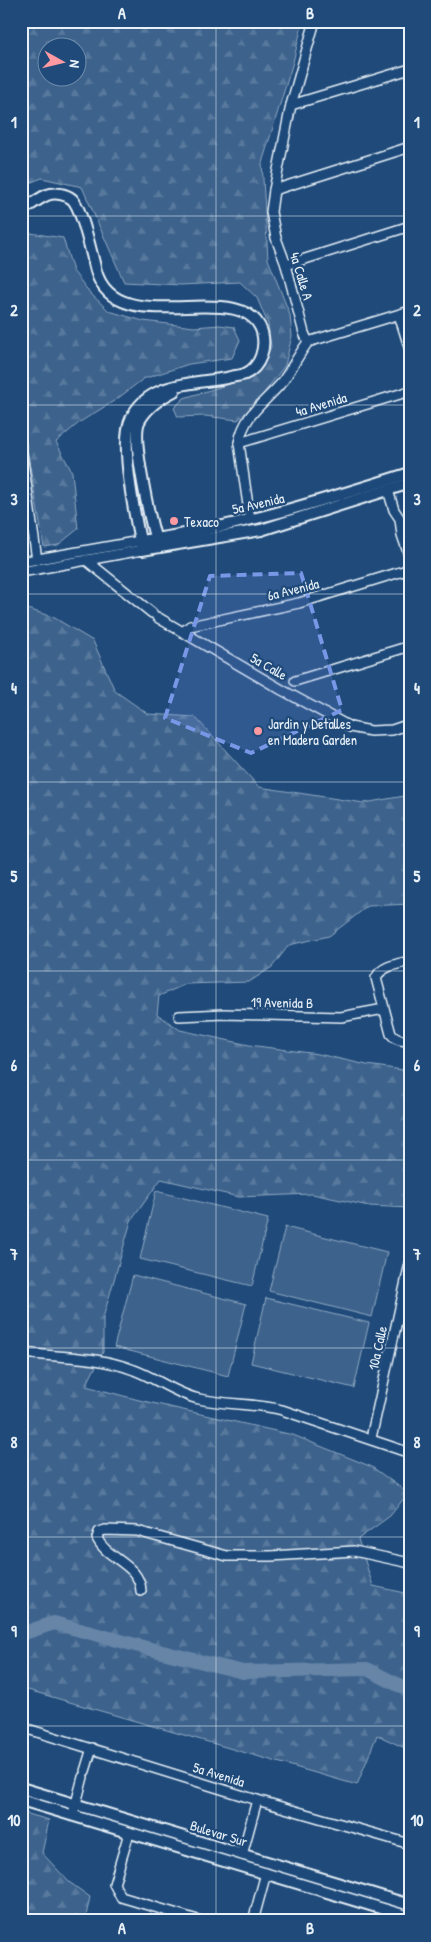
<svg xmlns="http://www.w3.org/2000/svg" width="431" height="1942" font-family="'Patrick Hand',sans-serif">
	<defs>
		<pattern id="forest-firs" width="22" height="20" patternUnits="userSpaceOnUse" patternTransform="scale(1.25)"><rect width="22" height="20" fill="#3c628c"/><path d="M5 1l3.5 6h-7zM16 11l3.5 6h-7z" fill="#58799d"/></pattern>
	</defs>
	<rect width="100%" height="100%" fill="#1f4a7a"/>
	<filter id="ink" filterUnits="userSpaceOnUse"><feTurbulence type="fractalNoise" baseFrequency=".02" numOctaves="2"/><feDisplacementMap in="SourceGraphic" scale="10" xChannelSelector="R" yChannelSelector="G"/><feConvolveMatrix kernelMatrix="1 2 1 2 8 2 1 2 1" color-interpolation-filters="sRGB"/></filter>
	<g filter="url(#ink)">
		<!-- green -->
		<g fill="#3c628c" stroke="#92aac2">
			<polygon points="156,1191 268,1219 252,1286 140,1259"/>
			<polygon points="285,1227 387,1252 372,1317 269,1291"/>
			<polygon points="133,1275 246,1304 228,1376 114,1347"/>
			<polygon points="266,1298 369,1323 354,1388 251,1363"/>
		</g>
		<!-- forest -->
		<g fill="url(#forest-firs)" stroke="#92aac2" fill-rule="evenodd">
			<path d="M21,21H303L293,62L262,163L268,259L290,315L292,336L285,365L258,401L238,420L205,416L178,417L174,408L184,398L236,382L258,372L271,347L268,324L257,298L240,282L181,285L124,282L82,187L42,178L21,186ZM48,48H78V78H48Z"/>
			<polygon points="30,233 63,238 73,271 90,293 109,311 143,321 194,327 220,325 234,327 240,340 232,358 189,364 143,379 117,399 80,422 56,442 72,472 78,529 58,545 44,547 21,414 21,237"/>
			<polygon points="21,607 53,617 93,641 115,691 148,714 195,717 259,787 364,803 410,795 410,904 368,906 329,936 289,945 272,967 249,982 186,984 159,996 157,1014 180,1030 249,1045 318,1054 367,1065 410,1071 410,1208 369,1206 312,1194 239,1197 161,1179 131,1221 103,1318 103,1352 86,1386 139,1400 293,1435 372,1467 408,1493 390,1516 358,1539 373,1586 410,1594 410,1759 405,1748 377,1735 357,1785 21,1688"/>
			<polygon points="21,1812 49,1820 42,1853 69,1882 90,1897 85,1921 21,1921"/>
		</g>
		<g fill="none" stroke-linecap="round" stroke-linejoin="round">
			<!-- river -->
			<polyline stroke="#6685a7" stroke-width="14" points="21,1634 54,1623 154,1650 243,1672 367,1669 410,1691"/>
			<!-- minor casing -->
			<g stroke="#e8f1f8" stroke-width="12">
				<g id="minor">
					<polyline points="291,105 410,69"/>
					<polyline points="274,190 410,147"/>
					<polyline points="286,265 410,226"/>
					<polyline points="399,315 410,350"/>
					<polyline points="308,342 410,311"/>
					<polyline points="239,443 410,391"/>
					<polyline points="21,447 37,560"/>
					<polyline points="388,490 394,510 400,519 402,535 410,558"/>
					<path d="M250,519L239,443C244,413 265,403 283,381C292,368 299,354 308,342L304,333L286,265L276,238L271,212L274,190L291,105L315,21"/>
					<polyline points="86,560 152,613"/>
					<polyline points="21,562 140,541"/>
					<polyline points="21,572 142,550"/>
					<polyline points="157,617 282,690 350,727 371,731 392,730 410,724"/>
					<polyline points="183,632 190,626 299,603 410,569"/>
					<polyline points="295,681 410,646"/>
					<path d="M410,961C398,964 381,966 376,978L391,1034C396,1040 402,1042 410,1039"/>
					<polyline points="179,1016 224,1014 341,1017 384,1009"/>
					<path d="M21,1353C58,1357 98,1356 134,1370C156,1378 176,1394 199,1399C226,1405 255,1403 282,1410L410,1453"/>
					<polyline points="371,1438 410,1263"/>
					<path d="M141,1591C140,1564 106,1559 97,1538L99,1532L105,1530L137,1531L227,1556H271L354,1551L410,1563"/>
					<polyline points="21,1727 257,1800 410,1844"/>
					<polyline points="85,1771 92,1748"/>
					<polyline points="74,1811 83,1777"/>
					<polyline points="129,1833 114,1884 121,1897 201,1921"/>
					<polyline points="242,1855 257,1800"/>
					<polyline points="407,1904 410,1894"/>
					<polyline points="253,1921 266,1873"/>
				</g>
			</g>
			<!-- major casing -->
			<g stroke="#e8f1f8" stroke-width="14">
				<g id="major">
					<path d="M21,211C29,206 38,199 47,195C55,192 66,194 72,199C82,208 92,256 96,271C116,344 244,274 262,332C266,347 261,367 245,374C240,376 232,376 227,378C193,384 147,382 131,419C119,443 136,522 142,550L261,530L410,483"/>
					<path d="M140,541C232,529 321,501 410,473"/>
					<path d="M157,544C151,524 130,436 140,420C148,406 160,398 174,391"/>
					<polyline points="21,1788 410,1905"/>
					<polyline points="21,1800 410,1917"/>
				</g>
			</g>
			<!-- minor -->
			<use href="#minor" stroke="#1f4a7a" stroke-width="9"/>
			<!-- major -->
			<use href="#major" stroke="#1f4a7a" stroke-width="10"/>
		</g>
	</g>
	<!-- marked area -->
	<path fill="#7897e6" fill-opacity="0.2" stroke="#7897e6" stroke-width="4" stroke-dasharray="10 6" stroke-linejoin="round" d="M301,573L342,710L251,753L165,718L210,576Z"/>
	<!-- grid -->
	<path fill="none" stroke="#e8f1f8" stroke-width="1" stroke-opacity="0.55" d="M216,21V1921M21,216H410M21,405H410M21,594H410M21,782H410M21,971H410M21,1160H410M21,1348H410M21,1537H410M21,1726H410"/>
	<!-- markers -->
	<g fill="#ff9aa2" stroke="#1f4a7a" stroke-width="2">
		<circle cx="174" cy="521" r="5"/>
		<circle cx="258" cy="731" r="5"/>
	</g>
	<g text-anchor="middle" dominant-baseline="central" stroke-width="4.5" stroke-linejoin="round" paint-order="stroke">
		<!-- street labels -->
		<g font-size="14" fill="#e8f1f8" stroke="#1f4a7a">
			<text transform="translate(302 276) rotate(73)">4a Calle A</text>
			<text transform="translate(321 404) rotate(-17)">4a Avenida</text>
			<text transform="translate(258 503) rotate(-13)">5a Avenida</text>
			<text transform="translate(293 589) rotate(-14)">6a Avenida</text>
			<text transform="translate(269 666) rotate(30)">5a Calle</text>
			<text transform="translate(282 1002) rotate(1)">19 Avenida B</text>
			<text transform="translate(377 1348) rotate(-78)">10a Calle</text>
			<text transform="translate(219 1774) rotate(17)">5a Avenida</text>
			<text transform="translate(219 1833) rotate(17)">Bulevar Sur</text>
		</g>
		<!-- poi labels -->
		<g font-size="14" fill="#e8f1f8" stroke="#1f4a7a" text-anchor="start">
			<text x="184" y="521">Texaco</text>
			<text x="268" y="723">Jardin y Detalles<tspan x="268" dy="16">en Madera Garden</tspan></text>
		</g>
	</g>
	<!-- margin -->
	<rect width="431" height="1942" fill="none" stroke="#1f4a7a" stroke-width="55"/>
	<!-- north arrow -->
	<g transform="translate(62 62) rotate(98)"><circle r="24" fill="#1f4a7a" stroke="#6f8dac"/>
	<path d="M0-4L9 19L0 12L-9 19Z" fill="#ff9aa2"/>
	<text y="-8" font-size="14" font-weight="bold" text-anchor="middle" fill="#e8f1f8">N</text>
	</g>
	<rect x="28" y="28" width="376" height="1886" fill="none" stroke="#e8f1f8" stroke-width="2"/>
	<g font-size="16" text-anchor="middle" font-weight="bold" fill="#e8f1f8">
		<text x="122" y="19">A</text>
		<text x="310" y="19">B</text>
		<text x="14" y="128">1</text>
		<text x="417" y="128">1</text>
		<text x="14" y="316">2</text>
		<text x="417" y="316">2</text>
		<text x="14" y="505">3</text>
		<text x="417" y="505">3</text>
		<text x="14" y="694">4</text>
		<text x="417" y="694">4</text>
		<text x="14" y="882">5</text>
		<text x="417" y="882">5</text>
		<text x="14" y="1071">6</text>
		<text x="417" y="1071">6</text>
		<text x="14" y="1260">7</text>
		<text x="417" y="1260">7</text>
		<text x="14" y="1448">8</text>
		<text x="417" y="1448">8</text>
		<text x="14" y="1637">9</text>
		<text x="417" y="1637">9</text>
		<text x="14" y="1826">10</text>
		<text x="417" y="1826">10</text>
		<text x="122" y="1934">A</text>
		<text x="310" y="1934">B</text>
	</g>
</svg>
